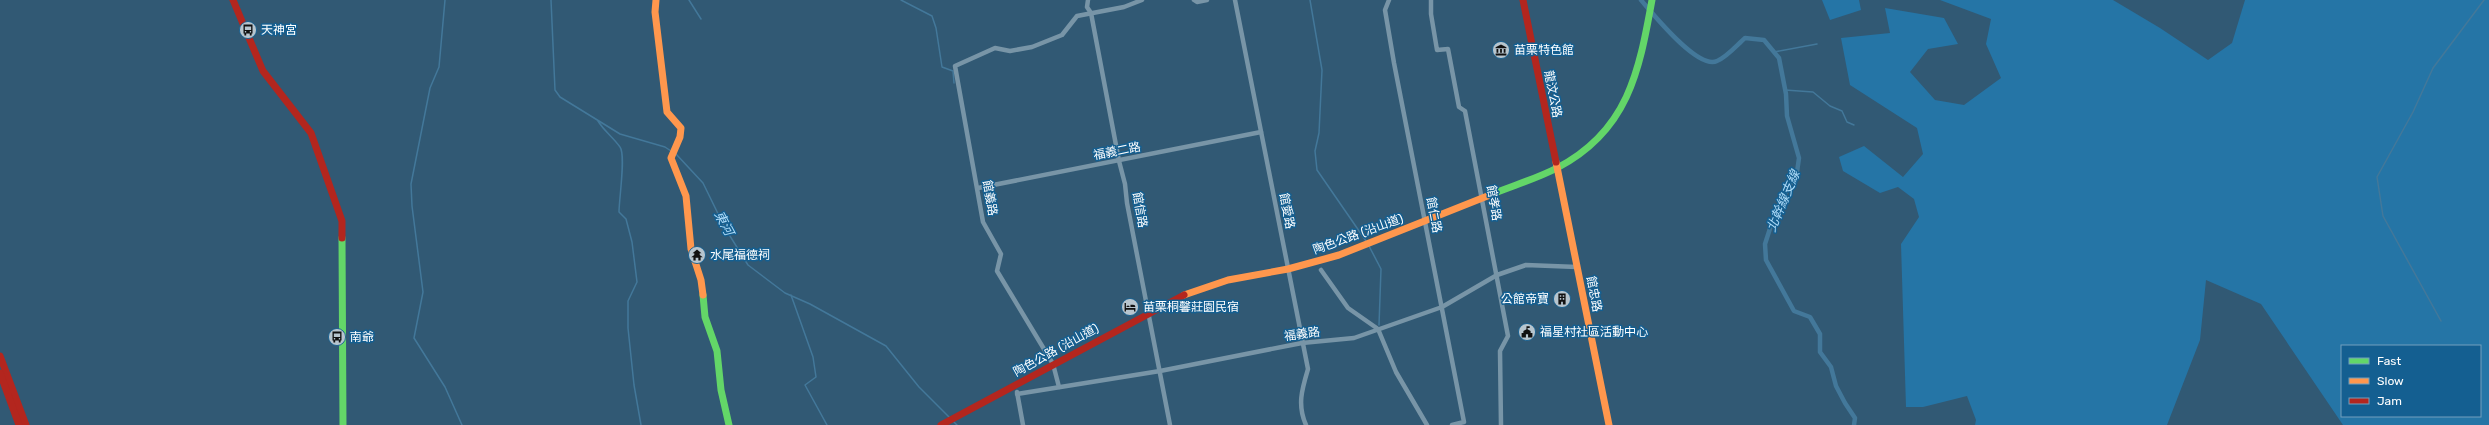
<svg xmlns="http://www.w3.org/2000/svg" width="2489" height="425" font-family="Rubik,'Noto Sans TC',sans-serif">
	<rect width="100%" height="100%" fill="#315974"/>
	<!-- green -->
	<g fill="#2575a6" fill-rule="evenodd">
		<polygon points="1822,0 1859,0 1861,10 1830,20"/>
		<path d="M1940,0H2113L2160,28L2208,60L2232,43L2245,0H2489V425H2343L2261,304L2206,280L2200,340L2167,425H1975L1976,420L1967,396L1923,407H1906L1901,244L1919,217L1914,199L1898,187L1880,193L1843,171L1839,157L1864,146L1903,177L1923,154L1917,128L1850,85L1841,38L1890,33L1885,8L1944,18L1958,44L1928,49L1910,72L1935,100L1964,105L2001,78L1986,44L1991,19ZM2342,346H2480V416H2342Z"/>
	</g>
	<g fill="none" stroke-linecap="round" stroke-linejoin="round">
		<!-- stream -->
		<g stroke="#43789a" stroke-width="1.5">
			<polyline points="445,0 439,67 430,88 411,184 412,206 423,292 414,338 445,387 462,425"/>
			<polyline points="551,0 555,90 560,97 620,134 665,147 671,151"/>
			<polyline points="689,0 701,19"/>
			<polyline points="901,0 932,16 936,28 942,67 953,71 954,83"/>
			<polyline points="1310,0 1322,70 1319,133 1315,151 1317,170 1366,241"/>
			<polyline points="1774,52 1817,44"/>
			<polyline points="1785,90 1813,92 1830,106 1842,111 1847,122 1854,125"/>
			<path d="M598,121C604,131 613,137 620,147C626,155 619,199 619,212L626,219L632,242L637,282L628,301V328L634,385L641,425"/>
			<polyline points="676,154 703,183 725,228 748,265 785,293 810,304 886,346 919,387 950,418"/>
			<polyline points="1369,246 1381,269 1379,325"/>
			<polyline points="791,295 813,357 816,377 805,385 827,425"/>
			<polyline points="2441,321 2383,216 2377,177 2413,112 2433,68 2484,0"/>
			<polyline points="953,421 957,425"/>
		</g>
		<!-- canal -->
		<path stroke="#43789a" stroke-width="4.5" d="M1641,0C1653,14 1698,70 1717,61C1727,57 1737,45 1745,38L1764,40L1779,58L1786,94L1787,116L1799,158L1797,172L1776,210L1765,244L1766,260L1794,311L1810,317L1820,334V352L1831,367L1836,386L1845,403L1855,418L1854,425"/>
		<!-- street -->
		<g stroke="#7895a7" stroke-width="4.5">
			<polyline points="1088,0 1087,7 1091,13 1119,161 1125,184 1127,203 1170,425"/>
			<polyline points="1194,0 1197,2 1207,0"/>
			<path d="M1235,0L1308,369C1302,389 1297,405 1306,425"/>
			<polyline points="1389,0 1385,10 1394,63 1464,422 1452,425"/>
			<polyline points="1431,0 1431,14 1437,50 1448,49 1459,107 1465,111 1508,336 1500,351 1501,425"/>
			<polyline points="978,188 1261,132"/>
			<polyline points="1321,270 1348,308 1378,329 1396,372 1427,425"/>
			<polyline points="1059,387 1053,364 997,271 1001,254 983,222 955,66 995,48 1010,51 1032,47 1062,35 1077,16 1124,7 1142,0"/>
			<polyline points="1017,392 1023,425"/>
			<polyline points="1017,394 1160,371 1302,343 1354,338 1442,307 1497,275 1526,265 1577,267"/>
		</g>
		<!-- fast -->
		<g stroke="#63d668" stroke-width="7">
			<path d="M1495,193C1515,185 1538,178 1557,168C1628,131 1639,72 1652,0"/>
			<polyline points="342,238 343,425"/>
			<polyline points="703,295 705,317 717,351 721,390 729,425"/>
		</g>
		<!-- slow -->
		<g stroke="#ff974d" stroke-width="7">
			<polyline points="656,0 655,12 667,112 681,128 680,137 671,158 686,196 691,249 701,280 703,295"/>
			<polyline points="1556,162 1609,425"/>
			<polyline points="1184,295 1228,280 1288,269 1339,255 1495,193"/>
		</g>
		<!-- jam -->
		<g stroke="#b3261e" stroke-width="7">
			<polyline points="233,0 263,71 311,133 342,221 342,238"/>
			<polyline points="1523,0 1556,162"/>
			<polyline points="0,356 26,425"/>
			<polyline points="0,373 19,425"/>
			<polyline points="941,425 1184,295"/>
		</g>
	</g>
	<!-- icons -->
	<defs>
		<g id="bus-disc" transform="scale(0.9)"><circle r="9.5" fill="#b7c5ce" stroke="#145f91"/><path d="M-5-6H5V4H4V6H2V4H-2V6H-4V4H-5ZM-3.5-4V0h7V-4ZM-3.5 1.2v1.5H-2V1.2ZM2 1.2v1.5H3.5V1.2Z" fill="#111"/></g>
		<g id="museum-disc" transform="scale(0.9)"><circle r="9.5" fill="#b7c5ce" stroke="#145f91"/><path d="M0-6L6-3V-2H-6V-3ZM-5-1h2V3h-2ZM-1-1h2V3h-2ZM3-1h2V3H3ZM-6 4H6V6H-6Z" fill="#111"/></g>
		<g id="temple-disc" transform="scale(0.9)"><circle r="9.5" fill="#b7c5ce" stroke="#145f91"/><path d="M0-6L5-2H3V0L6.5 2.5H4V6H1.5V3h-3V6H-4V2.5H-6.5L-3 0V-2H-5Z" fill="#111"/></g>
		<g id="building-disc" transform="scale(0.9)"><circle r="9.5" fill="#b7c5ce" stroke="#145f91"/><path d="M-4-6H4V6H1V3H-1V6H-4ZM-2.5-4.3h1.7v1.8h-1.7ZM.8-4.3h1.7v1.8H.8ZM-2.5-1h1.7V.8h-1.7ZM.8-1h1.7V.8H.8Z" fill="#111"/></g>
		<g id="hotel-disc" transform="scale(0.9)"><circle r="9.5" fill="#b7c5ce" stroke="#145f91"/><path d="M-6-4.5h1.5V1H6V5H4.5V3h-9V5H-6ZM-4 0a1.8 1.8 0 1 1 3.6 0ZM.5 0V-2.5h3Q6-2.5 6 0Z" fill="#111"/></g>
		<g id="civic-disc" transform="scale(0.9)"><circle r="9.5" fill="#b7c5ce" stroke="#145f91"/><path d="M-.6-6.5H3V-4.5H.6V-3L4-1V1h2V6H-6V1h2V-1L-.6-3ZM-1.2 2.5V6h2.4V2.5Z" fill="#111"/></g>
	</defs>
	<g fill-rule="evenodd">
		<use href="#bus-disc" x="248" y="30"/>
		<use href="#museum-disc" x="1501" y="50"/>
		<use href="#temple-disc" x="697" y="255"/>
		<use href="#building-disc" x="1562" y="299"/>
		<use href="#hotel-disc" x="1130" y="307"/>
		<use href="#civic-disc" x="1527" y="332"/>
		<use href="#bus-disc" x="337" y="337"/>
	</g>
	<g text-anchor="middle" dominant-baseline="central" stroke-width="3" stroke-linejoin="round" paint-order="stroke">
		<!-- poi labels -->
		<g font-size="12" fill="#fff" stroke="#145f91" text-anchor="start">
			<text x="261" y="30">天神宮</text>
			<text x="1514" y="50">苗栗特色館</text>
			<text x="710" y="255">水尾福德祠</text>
			<text x="1549" y="299" text-anchor="end">公館帝寶</text>
			<text x="1143" y="307">苗栗桐馨莊園民宿</text>
			<text x="1540" y="332">福星村社區活動中心</text>
			<text x="350" y="337">南爺</text>
		</g>
		<!-- street labels -->
		<g font-size="12" fill="#fff" stroke="#145f91">
			<text transform="translate(1553 94) rotate(79)">龍汶公路</text>
			<text transform="translate(1117 151) rotate(-11)">福義二路</text>
			<text transform="translate(990 198) rotate(80)">館義路</text>
			<text transform="translate(1494 203) rotate(80)">館孝路</text>
			<text transform="translate(1140 210) rotate(80)">館信路</text>
			<text transform="translate(1287 211) rotate(79)">館愛路</text>
			<text transform="translate(1434 215) rotate(79)">館仁路</text>
			<text transform="translate(1358 234) rotate(-20)">陶色公路 (沿山道)</text>
			<text transform="translate(1594 294) rotate(79)">館忠路</text>
			<text transform="translate(1302 334) rotate(-8)">福義路</text>
			<text transform="translate(1056 350) rotate(-29)">陶色公路 (沿山道)</text>
		</g>
		<!-- water labels -->
		<g font-size="13" font-style="italic" fill="#addbf8" stroke="#145f91">
			<text transform="translate(1783 201) rotate(-67)">北幹線支線</text>
			<text transform="translate(724 223) rotate(62)">東河</text>
		</g>
	</g>
	<!-- legend -->
	<rect x="2341" y="345" width="140" height="72" fill="#145f91" stroke="#729fbd"/>
	<rect x="2349" y="358" width="20" height="6" fill="#63d668" stroke="#729fbd"/>
	<text x="2377" y="365" font-size="12" fill="#ffffff">Fast</text>
	<rect x="2349" y="378" width="20" height="6" fill="#ff974d" stroke="#729fbd"/>
	<text x="2377" y="385" font-size="12" fill="#ffffff">Slow</text>
	<rect x="2349" y="398" width="20" height="6" fill="#b3261e" stroke="#729fbd"/>
	<text x="2377" y="405" font-size="12" fill="#ffffff">Jam</text>
</svg>
